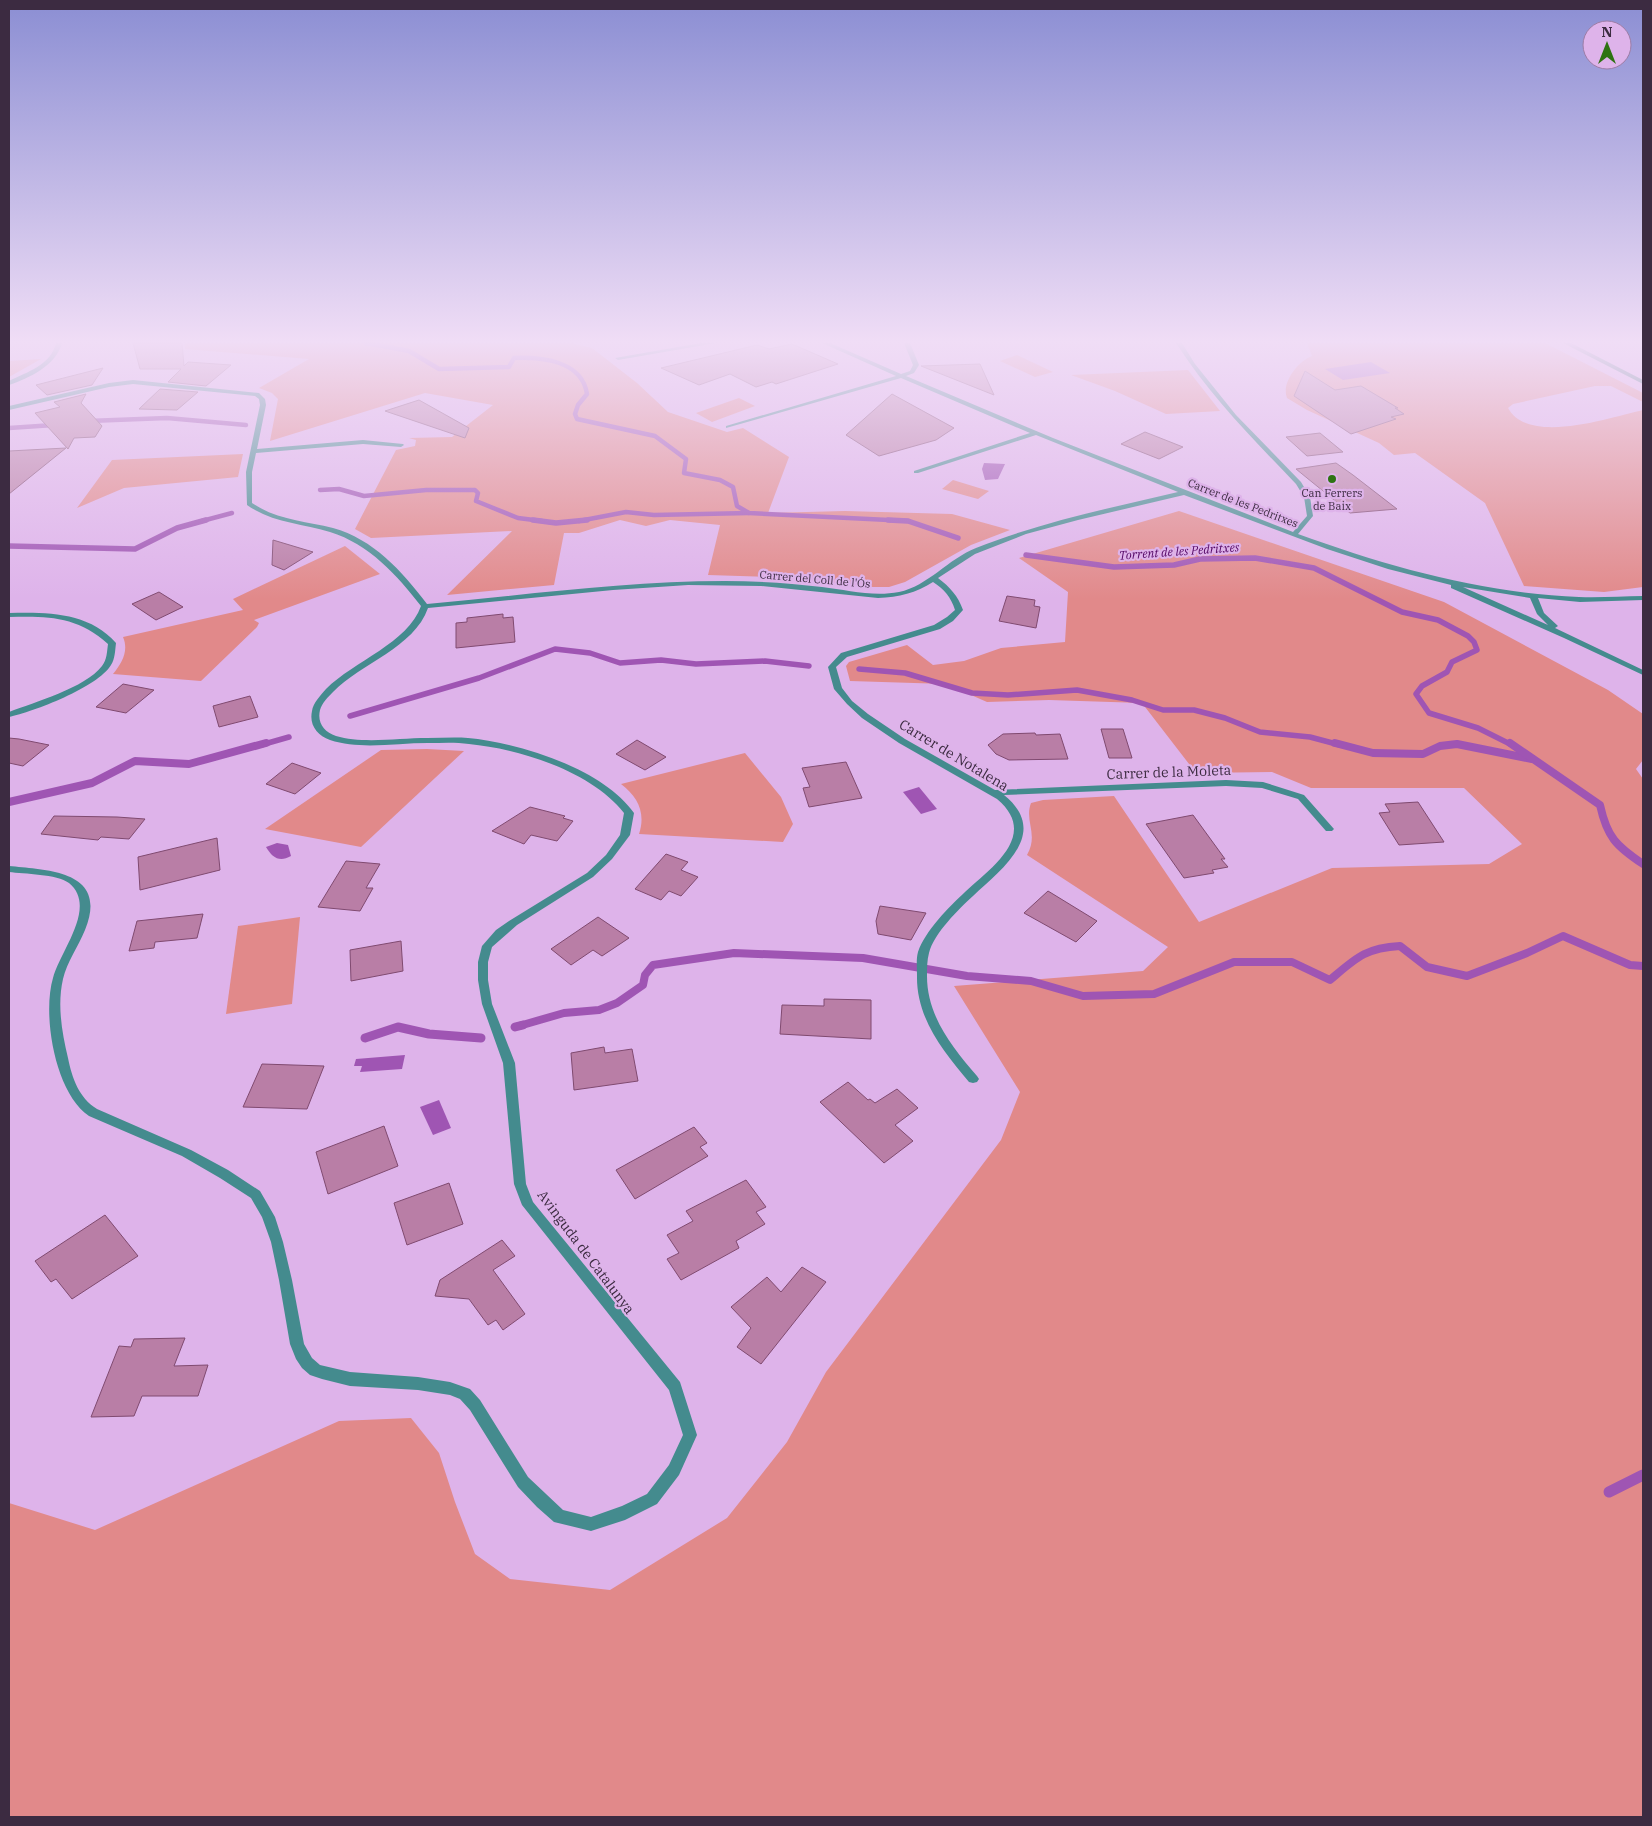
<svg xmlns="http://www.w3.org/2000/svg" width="1652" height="1826" font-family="'IBM Plex Serif',serif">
	<rect width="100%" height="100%" fill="#deb3ea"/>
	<!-- green -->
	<g fill="#e1898a">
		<polygon points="185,343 571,343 592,348 637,383 668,412 727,432 743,428 789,457 768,513 845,511 952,514 1010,530 971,545 905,582 889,587 873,587 774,577 708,575 720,525 670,520 646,526 620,520 579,533 564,533 554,585 447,595 512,531 371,538 355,529 396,450 415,446 416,440 409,438 452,437 493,405 425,393 270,441 278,399 272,393 259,388 309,359 185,349"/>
		<path d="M1307,343H1545L1643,393V402L1611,386H1595L1513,404L1508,408C1529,446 1611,417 1643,410V587L1604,592L1524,586L1485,503L1415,453L1394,455L1379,443L1307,410L1287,398C1281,383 1298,361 1312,356Z"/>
		<polygon points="1017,355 1053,372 1035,377 1000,361"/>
		<polygon points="41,359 9,377 9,361"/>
		<polygon points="1188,370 1220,411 1166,414 1115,391 1071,375"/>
		<polygon points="739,398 755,406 712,422 696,413"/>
		<polygon points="243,454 238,477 124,488 77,508 112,460"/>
		<polygon points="953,480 989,491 978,499 942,489"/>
		<path d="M1179,511L1444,602L1608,690L1643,714V760L1636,769L1643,779V1817H9V1503L95,1530L339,1421L411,1418L439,1453L455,1502L475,1554L510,1579L610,1590L727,1518L787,1442L826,1372L1001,1140L1020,1092L954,986L1143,971L1168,947L1027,855C1039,834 1024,821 1031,803L1043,800L1114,796L1199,922L1332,868L1489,864L1522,844L1464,788H1311L1272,772L1196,773L1142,703L1049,700L987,702L946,684L850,681L846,666L849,662L907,645L933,665L964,661L1001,648L1065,642L1068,592L1019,558Z"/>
		<path d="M345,546L380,574L254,620L259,623L257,627L201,681L113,674C122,663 129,651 123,637L243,610L233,599Z"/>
		<polygon points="427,749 464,751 361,847 265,829 381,750"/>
		<path d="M745,753L781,797L793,824L783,842L639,834C646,813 638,797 621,784Z"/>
		<polygon points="300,917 292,1004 226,1014 238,926"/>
	</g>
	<!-- water -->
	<g fill="#9f55b3">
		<polygon points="1371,362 1390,373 1343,380 1325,369"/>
		<polygon points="984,463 1005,464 998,479 985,480 982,469"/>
		<polygon points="919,787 937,809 921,814 903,792"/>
		<path d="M277,843L288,845L291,856C279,863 272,857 266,847Z"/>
		<polygon points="405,1055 402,1069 360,1072 362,1066 354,1066 356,1059"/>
		<polygon points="439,1100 451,1128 433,1135 420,1107"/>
	</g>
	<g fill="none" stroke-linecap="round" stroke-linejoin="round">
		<!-- stream-far4 -->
		<g stroke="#9f55b3" stroke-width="4.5">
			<path d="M366,343L409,351L439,369L509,367L514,358C542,357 582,361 587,394L578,405L575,414L577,419L655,436L686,459L684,473L720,480L733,487L737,506L749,513L909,521"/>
			<polyline points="88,421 167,418 246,425"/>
			<polyline points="9,428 54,425"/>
			<polyline points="320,490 339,489 364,496 426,490 475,490 478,493 476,501 518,518 542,521"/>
			<polyline points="202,521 232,513"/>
			<polyline points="579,521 626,512 654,515 749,513"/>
		</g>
		<!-- stream-far3 -->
		<g stroke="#9f55b3" stroke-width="5.5">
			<polyline points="533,520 556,523 587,520"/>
			<polyline points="888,520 908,521 958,538"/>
			<polyline points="9,546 135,549 177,528 206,520"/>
			<polyline points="1026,555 1114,567 1174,565 1200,559 1255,558 1314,568 1402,612 1438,620 1468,636 1474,642 1477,650 1452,662 1447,672 1422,686 1416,694 1429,713 1478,728 1512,745"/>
			<polyline points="859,669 905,673 972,693 1008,695 1077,690 1132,700 1163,710 1194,710 1225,718 1260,732 1310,737 1340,745"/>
			<polyline points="350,716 479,678 555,649 590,653 620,663 661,660 696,664 765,661 809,666"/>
			<polyline points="261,745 289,737"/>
			<polyline points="1452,745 1460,745"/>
		</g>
		<!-- stream-far2 -->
		<g stroke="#9f55b3" stroke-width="8">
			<polyline points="1335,743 1373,753 1423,754 1440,746 1457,744 1532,759"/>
			<path d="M1510,743L1600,805C1607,837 1616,846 1643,864"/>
			<polyline points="9,802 92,783 135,761 189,764 266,743"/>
			<path d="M519,1026L564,1013L599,1010L617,1003L643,985L645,975L653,965L734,953L863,958L967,976L1031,981L1083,996L1154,994L1234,962H1292L1330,980C1356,958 1365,948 1400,946L1427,967L1467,976L1527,953L1563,936L1630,965L1643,966"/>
		</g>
		<!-- stream-far1 -->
		<g stroke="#9f55b3" stroke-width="9">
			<polyline points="515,1027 523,1025"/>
			<polyline points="365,1038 398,1027 429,1034 481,1038"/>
		</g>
		<!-- stream -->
		<polyline stroke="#9f55b3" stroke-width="11" points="1609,1492 1643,1475"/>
	</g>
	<!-- building -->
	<g fill="#b97ea6" stroke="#804a70">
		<polygon points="133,343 182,343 184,366 188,362 231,365 206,386 168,382 181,369 140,369"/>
		<polygon points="792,344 838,364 776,384 772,382 756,387 730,374 699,385 661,368 757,345 769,349"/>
		<polygon points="980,364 994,395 921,366"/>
		<polygon points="103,368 92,385 47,395 36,385"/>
		<polygon points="1305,371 1335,390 1361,386 1398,408 1395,408 1404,414 1391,417 1396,419 1351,434 1294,396"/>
		<polygon points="160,389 198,392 177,410 139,409"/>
		<polygon points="86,394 81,403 102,426 95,437 74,438 68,449 35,413 60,407 54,402"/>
		<polygon points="892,394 954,428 936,440 879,456 846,435"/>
		<polygon points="419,400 469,428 465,438 385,411"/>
		<polygon points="1145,432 1183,447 1159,459 1121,444"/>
		<polygon points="1320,433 1343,452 1307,456 1286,437"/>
		<polygon points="66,448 9,494 9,451"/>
		<polygon points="1336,463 1353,475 1397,509 1350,513 1296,469"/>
		<polygon points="273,540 313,552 284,570 272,565"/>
		<polygon points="159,592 183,607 156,620 132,604"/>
		<polygon points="1007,596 1035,600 1034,606 1040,607 1036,628 999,621"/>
		<polygon points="503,614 503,618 513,617 515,642 456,648 456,623 467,622 467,618"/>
		<polygon points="123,684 154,690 126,713 96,707"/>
		<polygon points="250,696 258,717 219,727 213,706"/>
		<polygon points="1101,729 1123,729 1132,758 1109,758"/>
		<polygon points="1035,733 1036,735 1060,734 1068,759 1009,760 996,754 988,745 1003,734"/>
		<polygon points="9,738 19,739 49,745 23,766 9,763"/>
		<polygon points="637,740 666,757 645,770 616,754"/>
		<polygon points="846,762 862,798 809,807 803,788 810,787 802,768"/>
		<polygon points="292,763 321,773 295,794 266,784"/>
		<polygon points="1418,802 1444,842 1399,845 1379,813 1390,812 1385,804"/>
		<polygon points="530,807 565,816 563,818 573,821 557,841 531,835 524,844 492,831"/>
		<polygon points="1193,815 1225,859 1221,859 1228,867 1212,870 1214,873 1184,878 1146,824"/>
		<polygon points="54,816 117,817 145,819 129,839 101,837 98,840 41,834"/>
		<polygon points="217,838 220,870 140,890 138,857"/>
		<polygon points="666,854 688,862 681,870 698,877 681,896 669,891 661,900 635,889"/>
		<polygon points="346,861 380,864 366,888 373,888 360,911 318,907"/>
		<polygon points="1048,891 1097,921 1076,942 1024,913"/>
		<polygon points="880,906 926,913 911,940 878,934 876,921"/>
		<polygon points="203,914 197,938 155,942 154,948 129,951 137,921"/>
		<polygon points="598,917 629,938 602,956 593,950 571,965 551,949"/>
		<polygon points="401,941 403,971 351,981 350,950"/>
		<polygon points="824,999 871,1000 871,1039 780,1034 782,1005 824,1006"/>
		<polygon points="604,1047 605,1053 632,1049 638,1081 574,1090 571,1053"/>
		<polygon points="262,1064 324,1066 307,1109 243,1107"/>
		<polygon points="848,1082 868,1100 870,1099 875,1103 897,1089 918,1108 895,1125 913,1141 884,1163 820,1102"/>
		<polygon points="384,1126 398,1166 328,1194 316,1152"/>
		<polygon points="694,1127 707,1143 700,1147 708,1156 635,1199 616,1170"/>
		<polygon points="746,1180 766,1207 756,1212 765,1224 736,1241 739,1248 681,1280 667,1259 679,1253 667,1235 693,1221 686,1211"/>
		<polygon points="449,1183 463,1224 407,1245 394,1203"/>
		<polygon points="105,1215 138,1256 72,1299 56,1279 51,1282 35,1261"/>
		<polygon points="502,1240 515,1256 493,1270 525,1314 503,1330 496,1320 488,1325 469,1299 435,1296 440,1280"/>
		<polygon points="802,1267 826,1282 761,1364 737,1347 751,1328 731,1307 767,1277 781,1292"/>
		<polygon points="185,1338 174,1366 208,1365 198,1396 142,1396 134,1416 91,1417 119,1346 131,1347 134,1339"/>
	</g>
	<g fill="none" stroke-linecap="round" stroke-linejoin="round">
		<!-- street -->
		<g fill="#448b8e" fill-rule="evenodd">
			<path d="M56,343H62C56,366 29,378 9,385V381C27,372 51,365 56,343Z"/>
			<polygon points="701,343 716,343 618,360 615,358"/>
			<path d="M822,343H830L901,374L910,371L913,365L904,343H910L919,365L914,373L906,376L1053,438L1293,532L1307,516L1304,497L1296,484C1253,439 1210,396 1176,343H1182L1195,364L1236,415L1301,482L1310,497L1313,516L1298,534C1389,567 1482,593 1579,597C1600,598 1622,596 1643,596V600L1580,602L1538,598L1544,613L1558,626L1555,628L1643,670V675L1564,638L1451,588V585L1388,569L1327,549L1184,495L1078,520L1026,534L975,554L938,578C950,587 958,596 963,610L953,621L940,629L847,657L836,667L842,688L852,701L868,714L905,739L995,790L1226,780L1263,782L1304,795L1334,829L1332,831H1326L1298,799L1262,788L1226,786L1004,795C1051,833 1002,869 973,896C959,909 934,933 929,953C927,960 927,968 927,976C927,1016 952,1047 977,1076L979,1079L977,1082L973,1083L969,1082C943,1051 916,1018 917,975C917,968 916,959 918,952C925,931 949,907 965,892C991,868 1040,835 997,799L899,743L862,718L847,704L834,689L828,667L841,653L934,625L947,617L955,610C951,597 944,589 933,582C916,593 899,597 878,598L761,586L688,585L613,590L428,608C414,648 361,663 333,692C328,697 322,703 320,710C317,723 324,732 336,736C362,744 399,738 427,738C441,738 455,737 468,738C521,743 603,769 634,813L630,835L612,859L593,877L517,925L492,947L488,962V980L492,1004L515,1063L526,1184L533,1202L680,1382L697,1435L679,1475L657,1504L625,1520L591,1531L554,1522L537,1507L518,1487L470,1410L460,1399L450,1395L418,1390L350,1386L322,1379L310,1375L302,1368L296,1359L290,1344L279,1280L271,1242L262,1217L251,1198L220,1178L182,1156L89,1116C55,1093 42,1015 53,978C60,951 98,907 69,883C57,874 24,874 9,872V866C49,870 109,871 85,930C78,947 67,962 63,979C57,1005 62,1033 68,1058C72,1078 79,1098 97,1109L191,1150L228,1170L260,1191L275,1217L283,1242L292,1280L304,1344L312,1358L320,1365L350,1372L418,1377L450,1382L470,1389L480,1400L528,1477L563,1510L591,1517L622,1506L647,1494L669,1465L683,1435L669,1390L522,1205L514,1184L503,1063L482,1004L478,980V962L482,946L496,930L509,921L587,873L606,855L620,835L624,813C592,772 521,749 469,744C456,742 441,743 428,743C396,743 360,750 330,740C317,735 309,725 312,711C313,703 321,695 326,689C354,661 408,643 421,606C397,575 369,544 330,532C301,523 273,523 247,505L246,472L260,405L259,399L255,396L133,384L109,387L9,410V406L109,383L133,380L259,393L265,399L266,405L257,449L363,440L403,444L404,445L401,447L363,444L256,453L252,472V503C277,520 305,521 333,528C373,539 402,571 427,604C526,595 625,581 725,581C757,581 790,583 822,587C847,590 873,597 899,592C928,586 948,559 976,548C1041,522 1110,508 1178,492L1036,435L918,473H914V471L1030,433L901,378L726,428V426L896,376ZM1463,587L1530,598L1537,614L1548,625Z"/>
			<path d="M9,613C47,612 89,612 116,643C115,651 115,659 111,665C98,687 33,712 9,717V712C35,702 85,688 102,666C107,660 107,651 108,644C77,616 48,616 9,617Z"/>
		</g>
		<!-- secondary -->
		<polygon fill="#266769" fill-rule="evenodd" points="1563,343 1571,343 1643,380 1643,384"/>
	</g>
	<!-- sky -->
	<linearGradient id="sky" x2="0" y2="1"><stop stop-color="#8b8ed3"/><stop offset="0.57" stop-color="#f0ddf6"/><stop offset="1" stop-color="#f0ddf6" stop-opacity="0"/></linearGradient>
	<rect width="1652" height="599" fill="url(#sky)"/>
	<!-- markers -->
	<circle fill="#2e7312" stroke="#deb3ea" stroke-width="2" cx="1332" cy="479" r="5"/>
	<g text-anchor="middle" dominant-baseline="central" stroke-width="4.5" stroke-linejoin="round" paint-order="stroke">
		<!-- far-poi labels -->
		<g font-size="11" fill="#3c2b41" stroke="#deb3ea">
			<text x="1332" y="493">Can Ferrers<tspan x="1332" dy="13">de Baix</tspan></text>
		</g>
		<!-- far-street labels -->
		<g font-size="11" fill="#3c2b41" stroke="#deb3ea">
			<text transform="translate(1243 503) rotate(21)">Carrer de les Pedritxes</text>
			<text transform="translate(815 579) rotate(5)">Carrer del Coll de l'Ós</text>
		</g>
		<!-- far-water labels -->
		<g font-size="12" font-style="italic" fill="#530664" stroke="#deb3ea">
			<text transform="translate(1179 551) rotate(-4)">Torrent de les Pedritxes</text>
		</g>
		<!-- street labels -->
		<g font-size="14" fill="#3c2b41" stroke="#deb3ea">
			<text transform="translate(954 755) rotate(31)">Carrer de Notalena</text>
			<text transform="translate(1169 772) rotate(-2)">Carrer de la Moleta</text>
			<text transform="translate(586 1252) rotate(53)">Avinguda de Catalunya</text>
		</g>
	</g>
	<!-- border -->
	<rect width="1652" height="1826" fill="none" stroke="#3c2b41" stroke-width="20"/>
	<!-- north arrow -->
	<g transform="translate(1607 45)"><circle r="24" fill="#deb3ea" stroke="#9d7da6"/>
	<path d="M0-4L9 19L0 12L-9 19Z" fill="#2e7312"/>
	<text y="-8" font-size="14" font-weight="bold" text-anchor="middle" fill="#3c2b41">N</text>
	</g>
</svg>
